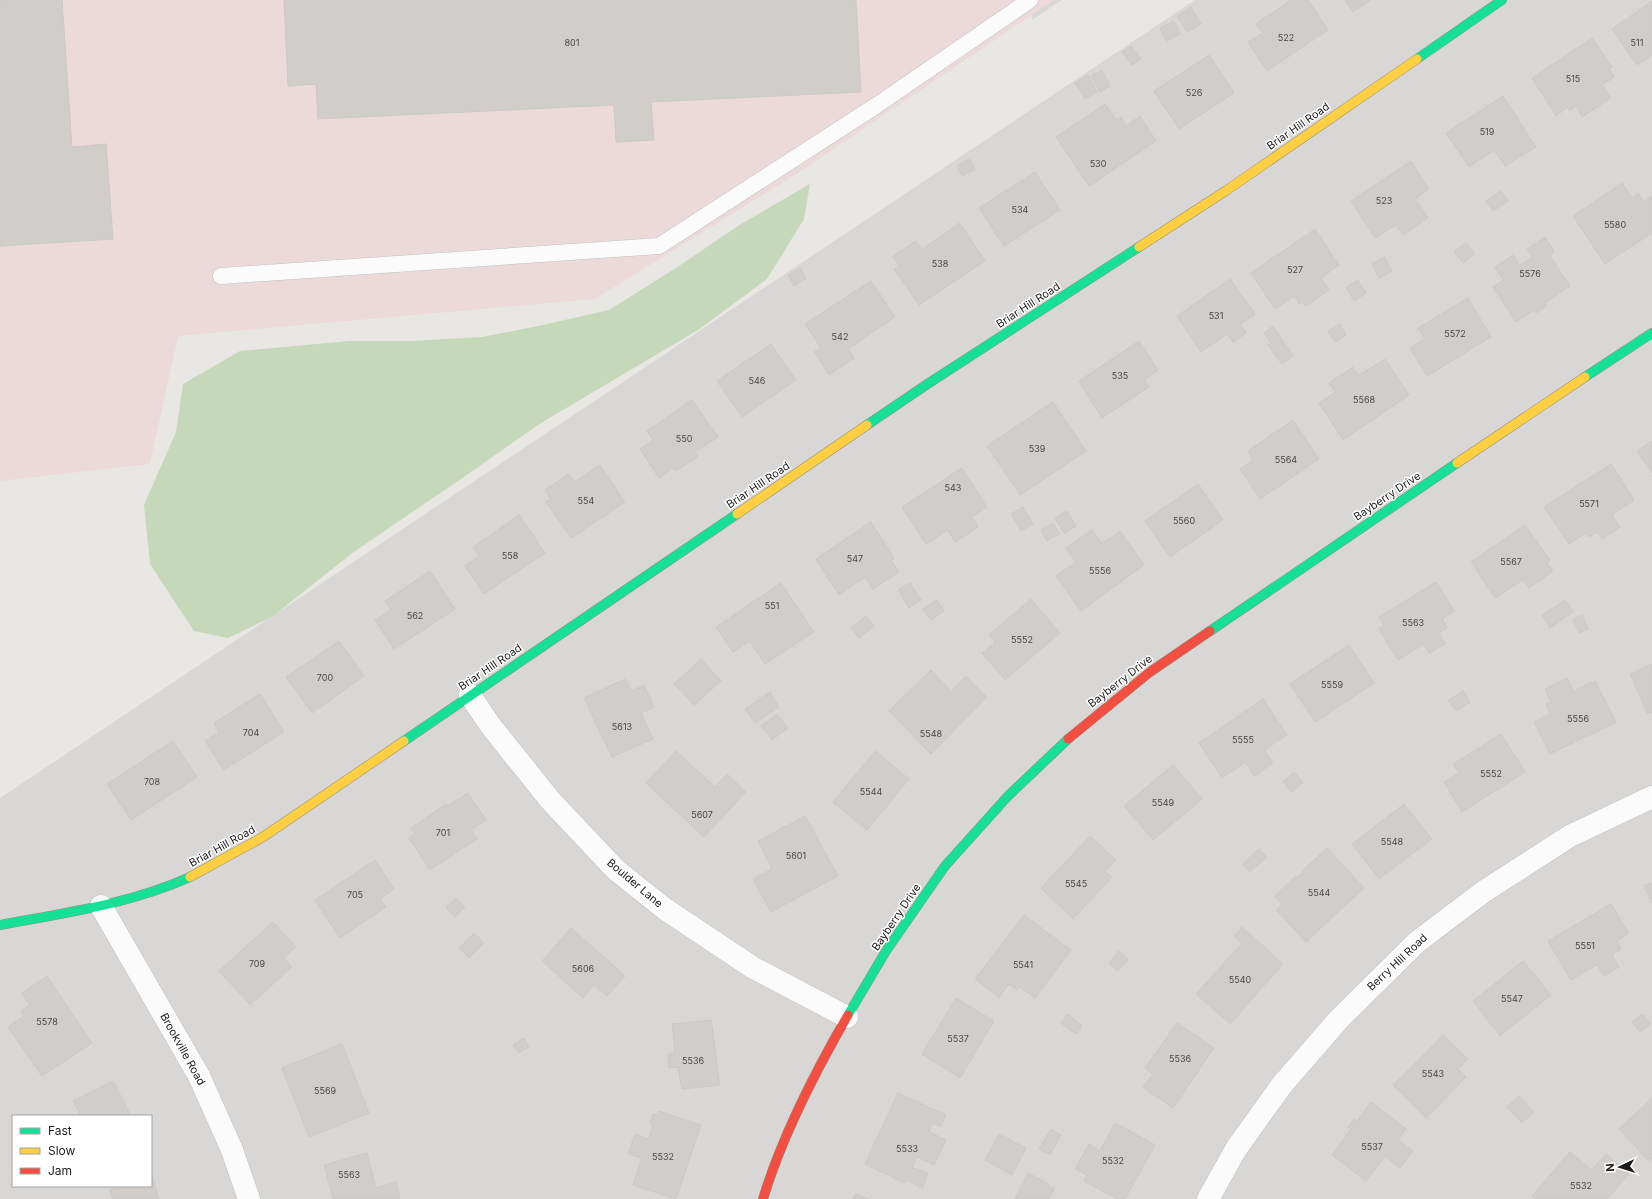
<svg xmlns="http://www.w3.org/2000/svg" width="1652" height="1199" font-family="Inter,sans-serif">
	<rect width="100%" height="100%" fill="#e9e7e4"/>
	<!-- residential -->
	<g fill="#d8d7d5" fill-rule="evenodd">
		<polygon points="1031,0 1062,0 1032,20"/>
		<path d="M1195,0H1652V1199H0V798ZM13,1116H151V1186H13Z"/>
	</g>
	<!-- commercial -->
	<polygon fill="#ebdad9" points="0,0 1054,0 798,173 595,299 178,336 150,464 0,481"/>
	<!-- forest -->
	<polygon fill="#c5d8b9" points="810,184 804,219 767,279 698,330 541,423 455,483 351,554 272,617 228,638 194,631 150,564 144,505 176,432 183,384 240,351 349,341 412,341 482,337 538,326 609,310 676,268 741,224"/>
	<!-- building -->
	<g fill="#d0cdcb" stroke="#ccc9c5">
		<polygon points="0,0 62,0 72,147 106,144 113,239 0,246"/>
		<polygon points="284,0 856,0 861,92 651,102 654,140 616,142 614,105 318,119 316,84 288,86"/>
		<polygon points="1291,0 1308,0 1328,30 1267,71 1248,42 1263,33 1256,24"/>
		<polygon points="1345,0 1371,0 1353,12"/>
		<polygon points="1652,1 1652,55 1637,65 1612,29"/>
		<polygon points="1191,7 1201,24 1187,32 1177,16"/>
		<polygon points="1174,21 1180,34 1167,41 1160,28"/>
		<polygon points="1592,38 1612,67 1609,69 1614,77 1602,85 1611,98 1582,117 1576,106 1570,110 1568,107 1556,116 1532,78"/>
		<polygon points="1131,46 1141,59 1132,65 1122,52"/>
		<polygon points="1209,55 1234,93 1179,129 1154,91"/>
		<polygon points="1102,70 1110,86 1100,92 1091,76"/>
		<polygon points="1088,75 1097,92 1085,99 1075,83"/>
		<polygon points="1503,96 1536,147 1505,166 1494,150 1469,167 1446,133"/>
		<polygon points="1105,104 1116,120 1121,117 1126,126 1140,116 1156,141 1089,186 1056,137"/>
		<polygon points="969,159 975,170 962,176 957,166"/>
		<polygon points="1411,161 1429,189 1415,199 1428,218 1403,235 1396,225 1375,238 1351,201"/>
		<polygon points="1035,172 1060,210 1004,246 979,208"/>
		<polygon points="1622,183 1632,198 1638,193 1643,202 1652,196 1652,233 1605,264 1573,216"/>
		<polygon points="1501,191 1508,201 1493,211 1486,201"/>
		<polygon points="960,223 985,261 919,305 894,269 899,266 893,256 916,241 922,249"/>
		<polygon points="1315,229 1339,265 1321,278 1329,290 1306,306 1302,302 1299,304 1294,296 1275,309 1251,273"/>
		<polygon points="1545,237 1554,251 1550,256 1570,286 1545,303 1547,306 1536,313 1534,310 1516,322 1493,287 1503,280 1495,267 1513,255 1519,266 1532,257 1527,249"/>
		<polygon points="1466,243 1475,254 1463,263 1454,252"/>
		<polygon points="1385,257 1392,271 1379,278 1372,264"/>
		<polygon points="800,268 806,278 794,286 788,275"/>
		<polygon points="1230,279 1255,314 1240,325 1246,333 1233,342 1227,334 1201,352 1177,316"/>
		<polygon points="1358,280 1366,293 1354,301 1346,287"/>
		<polygon points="871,281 895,317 848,349 854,358 829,375 814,352 821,348 805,324"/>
		<polygon points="1468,298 1491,337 1427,376 1410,348 1425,339 1418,328"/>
		<polygon points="1340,324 1346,335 1335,342 1328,331"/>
		<polygon points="1273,326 1293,356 1282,364 1268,345 1271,343 1264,333"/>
		<polygon points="1139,341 1158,370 1144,380 1149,387 1102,418 1079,381"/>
		<polygon points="771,344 796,380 742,417 717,381"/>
		<polygon points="1385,359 1409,395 1343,440 1319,403 1335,392 1329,383 1353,367 1358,376"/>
		<polygon points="692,400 718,437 695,452 698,456 676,471 673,468 659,478 640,449 653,440 647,431"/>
		<polygon points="1053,402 1086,451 1020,495 987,446"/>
		<polygon points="1293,420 1319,459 1260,499 1240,469 1253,460 1248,451"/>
		<polygon points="1652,441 1652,473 1637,451"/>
		<polygon points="1611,464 1634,500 1612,515 1620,527 1602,539 1597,532 1589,537 1586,533 1569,544 1544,507"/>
		<polygon points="600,465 625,502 571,538 546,502 551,499 545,490 569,474 574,482"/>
		<polygon points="962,468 987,507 972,517 978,527 955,542 948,530 926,544 902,507"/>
		<polygon points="1198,484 1223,520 1170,557 1145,521"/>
		<polygon points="1023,507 1033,524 1021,531 1011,514"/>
		<polygon points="1067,511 1076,526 1064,533 1055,518"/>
		<polygon points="519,515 545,553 484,594 465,566 479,556 473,547"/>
		<polygon points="871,522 894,558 891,560 899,572 873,589 865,577 839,595 816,559"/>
		<polygon points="1053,523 1059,534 1047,541 1041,530"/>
		<polygon points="1525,525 1550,560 1547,563 1553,571 1529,588 1523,580 1495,598 1471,562"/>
		<polygon points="1092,530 1102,544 1120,531 1144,565 1081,611 1056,576 1076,562 1066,548"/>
		<polygon points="430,571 455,609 394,649 375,620 391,610 385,601"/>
		<polygon points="1436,582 1454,611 1442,619 1447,628 1439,633 1445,644 1429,653 1424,644 1398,660 1379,629 1384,625 1379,617"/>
		<polygon points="781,583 814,632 765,664 750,641 733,652 716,627"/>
		<polygon points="910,583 921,600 909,608 898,590"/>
		<polygon points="1031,599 1060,633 1005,680 982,653 995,643 989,635"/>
		<polygon points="937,600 944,611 931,620 923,609"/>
		<polygon points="1565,600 1573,612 1550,628 1542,615"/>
		<polygon points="1582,615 1588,629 1579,633 1573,619"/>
		<polygon points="866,616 874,626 859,638 851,628"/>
		<polygon points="339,641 364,676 312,713 286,677"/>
		<polygon points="1349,645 1374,683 1315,722 1290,684"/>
		<polygon points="701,659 721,681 694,705 674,684"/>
		<polygon points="1652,664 1652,712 1648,714 1630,674"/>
		<polygon points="931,670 951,691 966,676 987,697 931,754 889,711"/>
		<polygon points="1567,678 1574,691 1595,681 1616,722 1550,754 1534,722 1550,714 1546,704 1551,702 1545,689"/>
		<polygon points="625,679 631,691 644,685 654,707 641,713 653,739 612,757 584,698"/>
		<polygon points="1464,691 1470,702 1456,711 1448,700"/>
		<polygon points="770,692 779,707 755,723 745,709"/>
		<polygon points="260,694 284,732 224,770 205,741 219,732 214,723"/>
		<polygon points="1263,699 1287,735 1264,750 1273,763 1254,776 1246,762 1222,778 1199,743"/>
		<polygon points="777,714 788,728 772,740 761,726"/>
		<polygon points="1501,734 1525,772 1462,812 1444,782 1459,773 1453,764"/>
		<polygon points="173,741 197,777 131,820 107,784"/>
		<polygon points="676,751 715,787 727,774 746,792 704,837 646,783"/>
		<polygon points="875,751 909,779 867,830 833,802"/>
		<polygon points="1173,765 1202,799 1153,840 1124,806"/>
		<polygon points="1294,772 1303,782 1292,792 1283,782"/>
		<polygon points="468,793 486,820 471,830 477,839 430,870 409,838 415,834 411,828 446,804 447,806"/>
		<polygon points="1404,804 1432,839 1379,879 1352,844"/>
		<polygon points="805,816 838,876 771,912 753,879 772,869 758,841"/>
		<polygon points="1090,836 1116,860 1105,871 1112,877 1073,919 1041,888"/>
		<polygon points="1327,848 1364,888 1306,942 1276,910 1282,904 1275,896 1296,876 1297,878 1303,872 1302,871"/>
		<polygon points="1259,849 1267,857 1250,872 1243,864"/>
		<polygon points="375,860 394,889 380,899 386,907 340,938 315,900"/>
		<polygon points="1652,883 1652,903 1644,886"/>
		<polygon points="456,898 465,907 455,917 446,907"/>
		<polygon points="1611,904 1629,933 1617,941 1621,949 1612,955 1619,967 1604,976 1597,965 1571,980 1548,941"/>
		<polygon points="1024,915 1071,950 1035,998 1020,987 1017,990 1009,984 999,997 975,979"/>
		<polygon points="273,922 296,947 284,958 292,967 250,1005 219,971"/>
		<polygon points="1242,927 1283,964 1230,1024 1196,994 1242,943 1234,936"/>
		<polygon points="571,928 625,976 607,996 594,985 583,998 542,961"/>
		<polygon points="474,933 484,943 469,958 459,948"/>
		<polygon points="1118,951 1128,959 1118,971 1109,964"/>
		<polygon points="1523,961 1551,995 1500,1036 1473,1001"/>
		<polygon points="47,976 92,1043 42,1076 8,1027 24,1016 21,1011 30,1005 22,993"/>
		<polygon points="956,998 994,1021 960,1078 922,1054"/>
		<polygon points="1068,1014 1082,1026 1076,1034 1061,1023"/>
		<polygon points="1642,1014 1651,1024 1640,1032 1632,1022"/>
		<polygon points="711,1020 720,1085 682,1089 678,1067 669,1068 668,1054 675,1052 672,1024"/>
		<polygon points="1177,1023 1214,1048 1173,1108 1143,1087 1153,1074 1145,1068"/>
		<polygon points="1443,1035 1468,1059 1458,1069 1466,1077 1426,1118 1393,1085"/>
		<polygon points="524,1038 529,1047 519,1053 513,1045"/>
		<polygon points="342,1044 369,1113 309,1137 282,1068"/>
		<polygon points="113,1081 131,1116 81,1116 73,1101"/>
		<polygon points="898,1093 946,1115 941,1126 933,1123 929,1132 946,1140 934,1165 917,1157 912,1167 928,1174 922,1188 906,1180 905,1183 865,1164"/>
		<polygon points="1519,1096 1534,1112 1522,1123 1507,1107"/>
		<polygon points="1652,1098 1652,1158 1649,1161 1619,1129"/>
		<polygon points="1371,1102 1406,1129 1398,1140 1413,1151 1400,1168 1385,1156 1366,1181 1332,1155 1351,1129 1348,1127 1354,1119 1357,1121"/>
		<polygon points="659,1111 701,1125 676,1199 633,1185 642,1158 628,1154 635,1134 649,1139 653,1125 650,1124 653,1114 657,1115"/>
		<polygon points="1115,1123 1155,1145 1125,1199 1117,1199 1084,1181 1087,1175 1075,1169 1089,1144 1100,1151"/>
		<polygon points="1051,1129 1061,1135 1050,1155 1039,1149"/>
		<polygon points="999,1134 1026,1148 1012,1175 985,1160"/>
		<polygon points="1570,1152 1592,1170 1606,1154 1629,1174 1607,1199 1536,1199 1532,1196"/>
		<polygon points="367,1153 376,1188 396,1182 400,1199 333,1199 324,1165"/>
		<polygon points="1028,1173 1049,1184 1048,1186 1054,1189 1049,1199 1015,1199"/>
		<polygon points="152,1176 159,1199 113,1199 110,1190 123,1186 151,1186"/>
		<polygon points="855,1194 869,1199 853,1199"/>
	</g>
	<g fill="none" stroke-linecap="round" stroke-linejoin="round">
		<!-- lane casing -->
		<g stroke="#c2c1c0" stroke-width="17">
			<polyline id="lane" points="221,276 659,246 877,105 1030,0"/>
		</g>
		<!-- street casing -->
		<g stroke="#c2c1c0" stroke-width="23">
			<g id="street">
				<polyline points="470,695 490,725 550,800 616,870 665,909 752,967 847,1017"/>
				<polyline points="101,906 199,1076 232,1150 249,1199"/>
				<polyline points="1208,1199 1236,1149 1281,1086 1339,1019 1417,942 1483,892 1570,836 1652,797"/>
			</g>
		</g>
		<!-- fast casing -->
		<g stroke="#90927d" stroke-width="10">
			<g id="fast">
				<polyline points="1417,59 1502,0"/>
				<polyline points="1585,377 1652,333"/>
				<polyline points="867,425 929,383 1139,247"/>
				<polyline points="1210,631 1457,463"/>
				<polyline points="404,741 737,514"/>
				<path d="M0,925C64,913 130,904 190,877"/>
				<polyline points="848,1015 886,951 945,866 1008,796 1068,739"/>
			</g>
		</g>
		<!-- slow casing -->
		<g stroke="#90927d" stroke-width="10">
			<g id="slow">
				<polyline points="1139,247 1227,190 1417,59"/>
				<polyline points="1457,463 1585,377"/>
				<polyline points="737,514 867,425"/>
				<polyline points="190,877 263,837 404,741"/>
			</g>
		</g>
		<!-- jam casing -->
		<g stroke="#90927d" stroke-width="10">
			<g id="jam">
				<polyline points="1068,739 1150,672 1210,631"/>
				<path d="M763,1199C782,1136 815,1072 848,1015"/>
			</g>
		</g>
		<!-- lane -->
		<use href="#lane" stroke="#fcfbfb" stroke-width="16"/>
		<!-- street -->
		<use href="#street" stroke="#fcfbfb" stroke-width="22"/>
		<!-- fast -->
		<use href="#fast" stroke="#16e098" stroke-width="9"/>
		<!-- slow -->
		<use href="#slow" stroke="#ffcf43" stroke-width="9"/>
		<!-- jam -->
		<use href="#jam" stroke="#f24e42" stroke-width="9"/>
	</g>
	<g text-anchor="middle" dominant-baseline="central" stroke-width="3" stroke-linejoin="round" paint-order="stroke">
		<!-- number labels -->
		<g font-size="9" fill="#484847">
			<text x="1286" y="37">522</text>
			<text x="572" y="42">801</text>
			<text x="1637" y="42">511</text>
			<text x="1573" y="78">515</text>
			<text x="1194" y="92">526</text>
			<text x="1487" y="131">519</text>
			<text x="1098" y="163">530</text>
			<text x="1384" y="200">523</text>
			<text x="1020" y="209">534</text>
			<text x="1615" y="224">5580</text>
			<text x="940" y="263">538</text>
			<text x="1295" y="269">527</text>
			<text x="1530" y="273">5576</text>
			<text x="1216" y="315">531</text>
			<text x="1455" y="333">5572</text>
			<text x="840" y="336">542</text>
			<text x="1120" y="375">535</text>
			<text x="757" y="380">546</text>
			<text x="1364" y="399">5568</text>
			<text x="684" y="438">550</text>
			<text x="1037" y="448">539</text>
			<text x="1286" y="459">5564</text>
			<text x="953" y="487">543</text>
			<text x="586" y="500">554</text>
			<text x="1589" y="503">5571</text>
			<text x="1184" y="520">5560</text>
			<text x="510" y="555">558</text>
			<text x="855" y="558">547</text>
			<text x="1511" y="561">5567</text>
			<text x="1100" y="570">5556</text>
			<text x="772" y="605">551</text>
			<text x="415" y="615">562</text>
			<text x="1413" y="622">5563</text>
			<text x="1022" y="639">5552</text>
			<text x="325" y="677">700</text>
			<text x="1332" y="684">5559</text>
			<text x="1578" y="718">5556</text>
			<text x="622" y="726">5613</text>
			<text x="251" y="732">704</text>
			<text x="931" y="733">5548</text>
			<text x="1243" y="739">5555</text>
			<text x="1491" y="773">5552</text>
			<text x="152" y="781">708</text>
			<text x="871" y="791">5544</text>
			<text x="1163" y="802">5549</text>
			<text x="702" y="814">5607</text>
			<text x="443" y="832">701</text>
			<text x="1392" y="841">5548</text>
			<text x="796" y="855">5601</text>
			<text x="1076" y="883">5545</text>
			<text x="1319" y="892">5544</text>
			<text x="355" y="894">705</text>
			<text x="1585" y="945">5551</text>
			<text x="257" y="963">709</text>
			<text x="1023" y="964">5541</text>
			<text x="583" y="968">5606</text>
			<text x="1240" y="979">5540</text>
			<text x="1512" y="998">5547</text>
			<text x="47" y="1021">5578</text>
			<text x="958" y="1038">5537</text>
			<text x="1180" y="1058">5536</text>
			<text x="693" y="1060">5536</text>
			<text x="1433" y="1073">5543</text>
			<text x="325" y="1090">5569</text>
			<text x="1372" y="1146">5537</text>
			<text x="907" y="1148">5533</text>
			<text x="663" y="1156">5532</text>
			<text x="1113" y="1160">5532</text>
			<text x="349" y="1174">5563</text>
			<text x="1581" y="1185">5532</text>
		</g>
		<!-- street labels -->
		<g font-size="11" fill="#1b1b1b" stroke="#fff">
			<text transform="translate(1298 126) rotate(-35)">Briar Hill Road</text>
			<text transform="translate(1028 305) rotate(-33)">Briar Hill Road</text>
			<text transform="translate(758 485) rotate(-34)">Briar Hill Road</text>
			<text transform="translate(1387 496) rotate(-34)">Bayberry Drive</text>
			<text transform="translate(490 667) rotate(-34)">Briar Hill Road</text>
			<text transform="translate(1120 681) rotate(-38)">Bayberry Drive</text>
			<text transform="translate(222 846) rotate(-29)">Briar Hill Road</text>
			<text transform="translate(635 883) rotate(40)">Boulder Lane</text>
			<text transform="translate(896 917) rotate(-56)">Bayberry Drive</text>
			<text transform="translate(1397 962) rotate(-43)">Berry Hill Road</text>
			<text transform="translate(183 1049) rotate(61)">Brookville Road</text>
		</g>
	</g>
	<!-- legend -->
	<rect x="12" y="1115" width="140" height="72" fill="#ffffff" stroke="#a4a4a4"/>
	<rect x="20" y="1128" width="20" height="6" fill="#16e098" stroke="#a4a4a4"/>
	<text x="48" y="1135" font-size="12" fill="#1b1b1b">Fast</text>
	<rect x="20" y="1148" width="20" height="6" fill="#ffcf43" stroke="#a4a4a4"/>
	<text x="48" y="1155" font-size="12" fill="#1b1b1b">Slow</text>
	<rect x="20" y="1168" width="20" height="6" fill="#f24e42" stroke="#a4a4a4"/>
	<text x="48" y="1175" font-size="12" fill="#1b1b1b">Jam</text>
	<!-- north arrow -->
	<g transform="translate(1620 1167) rotate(266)" stroke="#ffffff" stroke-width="3" paint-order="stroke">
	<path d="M0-3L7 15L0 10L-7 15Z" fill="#1b1b1b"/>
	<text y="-6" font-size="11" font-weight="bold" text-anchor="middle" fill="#1b1b1b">N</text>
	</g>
</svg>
